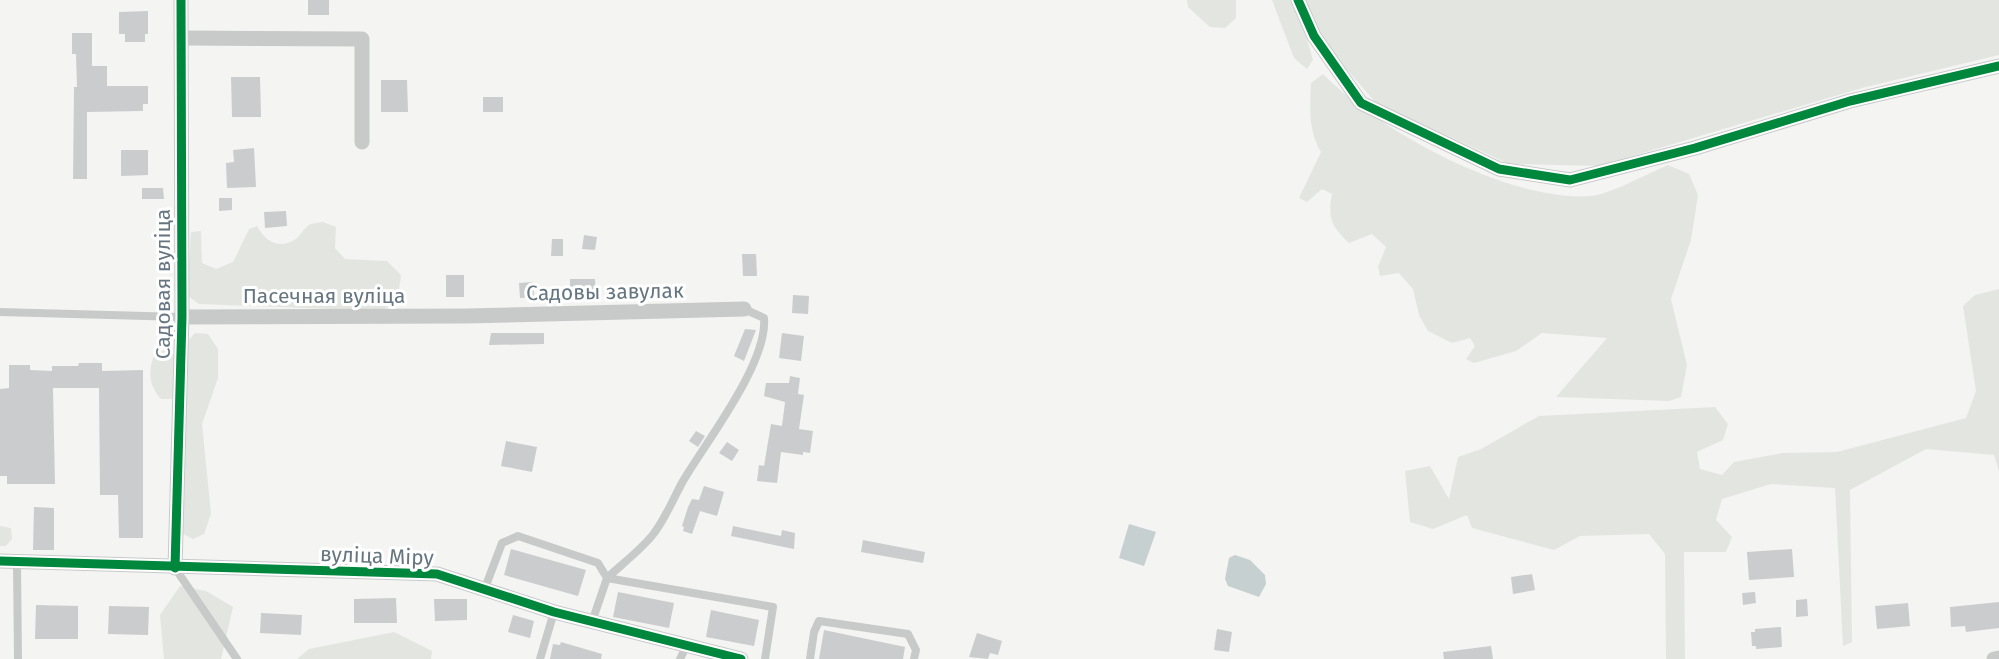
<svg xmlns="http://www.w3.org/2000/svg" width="1999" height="659" font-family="'Fira Sans',sans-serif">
	<rect width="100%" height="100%" fill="#f4f4f3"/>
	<!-- green -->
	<g fill="#e3e6e0">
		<polygon points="1187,0 1236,0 1236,18 1225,28 1210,27 1188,7"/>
		<polygon points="1272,0 1290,0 1304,29 1313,60 1307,69 1294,58"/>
		<polygon points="1306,0 1999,0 1999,55 1862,88 1599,166 1509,164 1376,103 1322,41"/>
		<path d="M1323,74C1380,132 1509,202 1592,196C1610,194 1649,173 1668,165L1689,174L1698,195L1691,240L1671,299L1687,365L1681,397L1669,401L1556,397L1607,338L1542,333L1516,351L1474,363L1466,359L1475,346L1470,338L1452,343L1428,331L1419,315L1413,289L1399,273L1380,276L1378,267L1386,247L1372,234L1349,243C1332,227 1327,218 1332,194L1322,189L1307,202L1299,198L1321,152C1308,130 1310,108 1311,83Z"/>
		<path d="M323,222L336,227L335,248L345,259L387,261L401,275L398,297L383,311L199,304L187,295L191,232L201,231L202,263L216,269L233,262L249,229L257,226C266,242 279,250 296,239C301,235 304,228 309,225C312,223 319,223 323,222Z"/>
		<polygon points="1999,289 1999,471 1994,455 1926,449 1850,490 1852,642 1843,646 1835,488 1771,484 1722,499 1716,520 1732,537 1726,552 1684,552 1685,659 1666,659 1665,554 1649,534 1580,536 1554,550 1472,528 1467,515 1433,529 1410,522 1405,471 1430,466 1449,499 1458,457 1481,449 1539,416 1715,407 1728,424 1723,440 1697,452 1700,469 1722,475 1734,462 1782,453 1837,452 1966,418 1976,391 1963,306 1975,295"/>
		<polygon points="195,333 208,334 218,349 218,378 202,424 211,514 204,534 193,539 181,533 187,342"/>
		<path d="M167,350L177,355L176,389L172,399H161C148,385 148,370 155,353Z"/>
		<polygon points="0,526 11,528 12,539 6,546 0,546"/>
		<polygon points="180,586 206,591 233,607 221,659 164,659 160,615"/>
		<polygon points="394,632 432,651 431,659 297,659 309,649"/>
	</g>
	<!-- water -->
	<g fill="#c7d0d1">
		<polygon points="1129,524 1156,532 1144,566 1119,558"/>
		<polygon points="1235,555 1250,560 1265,575 1266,584 1259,597 1228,586 1225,579 1229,558"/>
	</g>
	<!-- building -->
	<g fill="#cbcccd">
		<rect x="308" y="0" width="21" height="15"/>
		<polygon points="148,11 148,34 145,34 145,42 125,42 125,34 119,34 119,12"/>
		<polygon points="72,33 92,33 92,66 107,66 107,86 148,86 148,104 143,104 143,111 87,112 87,179 73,179 74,87 77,87 76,54 72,54"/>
		<polygon points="231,77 260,77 261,117 232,117"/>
		<polygon points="381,80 407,80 408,112 381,112"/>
		<rect x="483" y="97" width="20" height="15"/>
		<polygon points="254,148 256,187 227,188 226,163 234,162 233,150"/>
		<polygon points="121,150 148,150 148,175 121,176"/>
		<polygon points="142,188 163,188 164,199 142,199"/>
		<polygon points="219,198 232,198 232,210 219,211"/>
		<polygon points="286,211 287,226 265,228 264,212"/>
		<polygon points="584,235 597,237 595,250 582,249"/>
		<polygon points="552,239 563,239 563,256 551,256"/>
		<polygon points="742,254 756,254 757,276 743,276"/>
		<rect x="446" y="275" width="18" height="22"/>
		<polygon points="570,279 595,279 596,298 570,298"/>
		<polygon points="533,282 534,297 520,298 519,283"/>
		<polygon points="793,295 809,296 808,314 792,313"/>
		<polygon points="745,329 756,330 744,361 734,356"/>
		<polygon points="491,333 544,333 544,344 489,345"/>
		<polygon points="782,333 804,336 801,361 779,358"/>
		<polygon points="79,363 102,363 102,371 143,370 143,538 119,538 118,495 100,495 99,388 53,388 55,484 7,484 7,476 0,476 0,389 9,388 9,365 30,365 30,370 52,371 52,366 78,366"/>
		<polygon points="790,376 800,378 798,394 804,395 799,429 813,431 810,453 803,452 803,455 781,452 777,483 757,481 759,465 764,466 771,424 782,426 785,402 764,396 766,383 789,383"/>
		<polygon points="696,431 705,436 698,447 689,441"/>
		<polygon points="506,441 537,447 532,472 501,466"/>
		<polygon points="727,442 739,450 732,461 719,453"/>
		<polygon points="704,486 724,492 717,516 700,511 692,534 683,531 684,527 682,526 688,507 692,499 699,500"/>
		<polygon points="34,507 54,508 54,550 33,550"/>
		<polygon points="733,526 781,536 782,530 795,533 794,549 731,536"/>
		<polygon points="863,540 925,552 923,563 861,552"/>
		<polygon points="511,549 586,570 578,596 504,575"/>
		<polygon points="1792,549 1794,577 1749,580 1747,552"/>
		<polygon points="1532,574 1535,590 1513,594 1511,577"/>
		<polygon points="618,592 674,603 669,628 613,617"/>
		<polygon points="1755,592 1756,603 1743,605 1742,593"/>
		<polygon points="396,598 397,623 354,623 354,599"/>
		<polygon points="434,599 467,599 467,620 435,621"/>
		<polygon points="1807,599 1808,616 1796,617 1796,600"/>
		<polygon points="1999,602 1999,628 1966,632 1965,626 1951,627 1950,607"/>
		<polygon points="1908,603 1910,626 1877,629 1875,606"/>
		<polygon points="36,605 78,606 78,639 35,639"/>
		<polygon points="109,606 149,607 148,635 108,634"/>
		<polygon points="711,610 759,620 754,646 706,637"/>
		<polygon points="261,613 302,615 301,635 260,633"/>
		<polygon points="513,615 534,621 530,638 508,632"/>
		<polygon points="1781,627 1782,647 1756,649 1756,646 1752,646 1751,632 1755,632 1755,629"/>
		<polygon points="1217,629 1232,632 1229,652 1214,650"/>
		<polygon points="824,630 905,647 903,659 819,659"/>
		<polygon points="977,633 1002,641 998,655 990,653 988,659 969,657"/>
		<polygon points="561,642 602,654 601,659 550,659 553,644 560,645"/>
		<polygon points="1491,646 1493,659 1444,659 1443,652"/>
	</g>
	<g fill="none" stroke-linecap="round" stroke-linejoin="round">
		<!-- lane -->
		<g stroke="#c8caca" stroke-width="8">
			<polyline points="0,312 182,317"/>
			<polyline points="17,562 18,659"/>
			<polyline points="175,568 237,659"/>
			<path d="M607,578C621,565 638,552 651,537C664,522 673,499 683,481C706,442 768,363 764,318L744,309"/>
			<polyline points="607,578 773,607 765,659"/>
			<polyline points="485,588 502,543 518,536 598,563 607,578 592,622"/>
			<polyline points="540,659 554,612"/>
			<polyline points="680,659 687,645"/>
			<polyline points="810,659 814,632 819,621 908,634 916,650 914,659"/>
		</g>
		<!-- street -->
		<g stroke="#c8caca" stroke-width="15">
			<polyline points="1298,0 1314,36 1361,103 1499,169 1570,180 1695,148 1850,101 1999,66"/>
			<polyline points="182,38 362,39 362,142"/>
			<polyline points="182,317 466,316 744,309"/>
			<polyline points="0,561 437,574 554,612 741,659"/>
			<polyline points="175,568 182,317 181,0"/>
			<polyline points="1994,659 1999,658"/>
		</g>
		<!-- cycleway casing -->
		<g stroke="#fff" stroke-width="13">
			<g id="cycleway">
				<polyline points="1298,0 1314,36 1361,103 1499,169 1570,180 1695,148 1850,101 1999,66"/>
				<polyline points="0,561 437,574 554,612 741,659"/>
				<polyline points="175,568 182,317 181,0"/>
			</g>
		</g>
		<!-- cycleway -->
		<use href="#cycleway" stroke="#00873e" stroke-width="9"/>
	</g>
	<g text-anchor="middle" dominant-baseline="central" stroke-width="6" stroke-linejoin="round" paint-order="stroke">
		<!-- street labels -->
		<g font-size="21" fill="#667680" stroke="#fff">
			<text transform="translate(163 284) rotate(-90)">Садовая вуліца</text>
			<text transform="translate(605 292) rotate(-1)">Садовы завулак</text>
			<text x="324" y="296">Пасечная вуліца</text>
			<text transform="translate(377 556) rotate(2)">вуліца Міру</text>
		</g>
	</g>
</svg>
